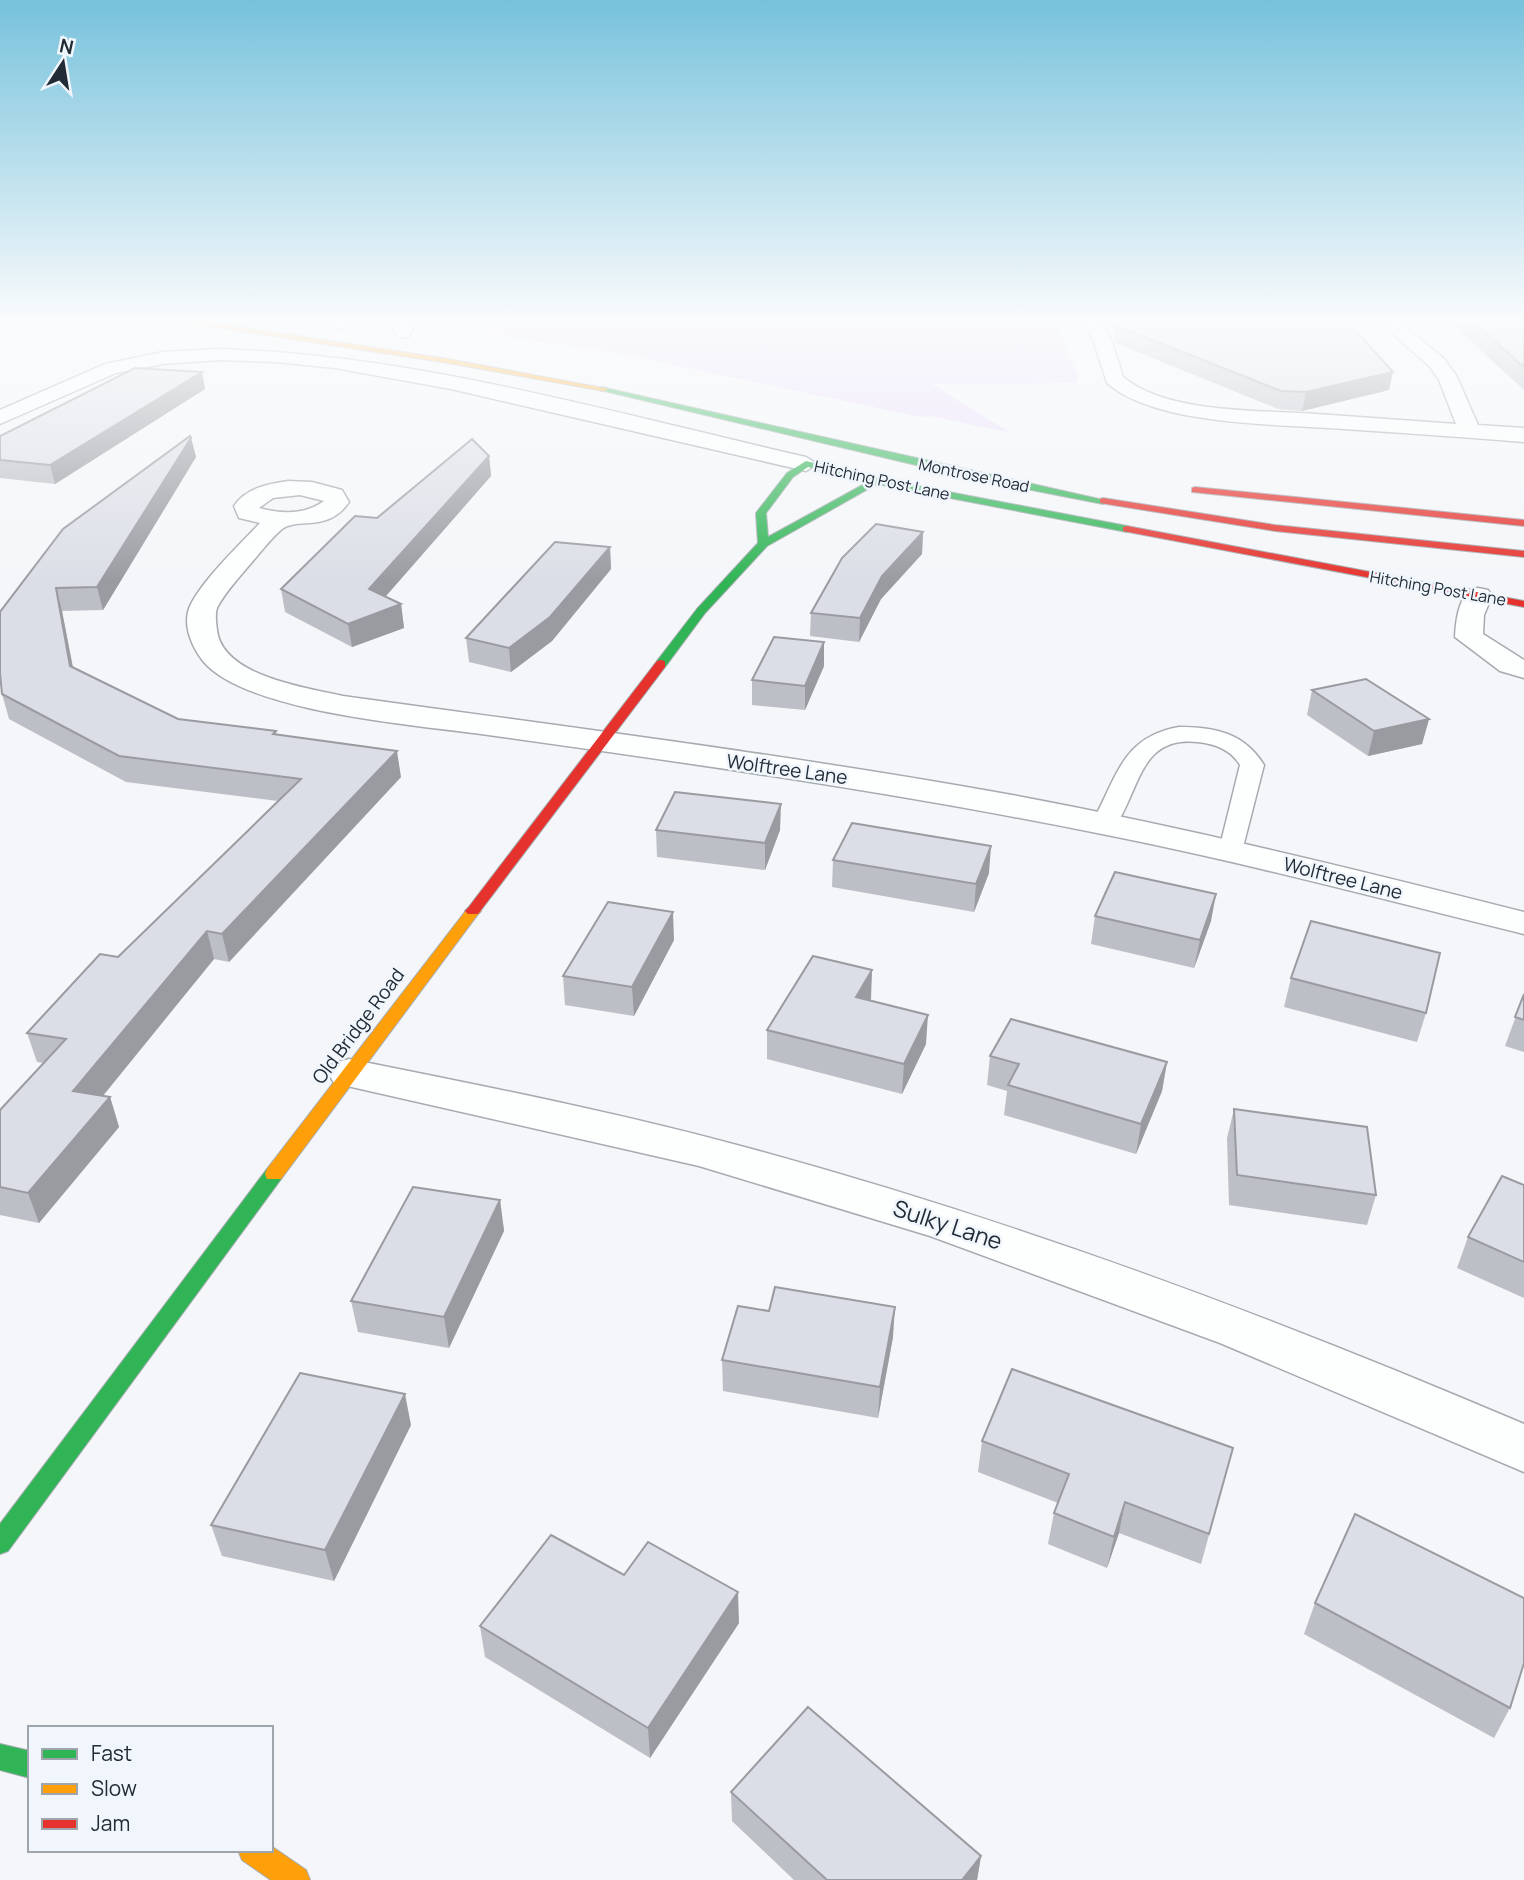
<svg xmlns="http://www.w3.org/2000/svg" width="1524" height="1880" font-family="Manrope,sans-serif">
	<rect width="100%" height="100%" fill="#f4f6f9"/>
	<!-- green -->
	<polygon fill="#eaddfb" points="426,320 1055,320 1078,378 1077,383 932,384 1009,432 930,416 920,417 613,352 418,324"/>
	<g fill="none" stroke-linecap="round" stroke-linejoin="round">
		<!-- lane casing -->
		<g stroke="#a5abb0" stroke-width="3">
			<path id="lane" d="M1179,727C1215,727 1244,733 1264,765L1241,855H1223L1219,850L1240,765C1231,750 1216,744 1198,742C1139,735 1140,791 1114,828H1096L1092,823C1117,777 1122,737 1179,727Z"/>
		</g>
		<!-- street casing -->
		<g stroke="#a5abb0" stroke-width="3">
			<g id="street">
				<polygon points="334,320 364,320 361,324 338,329 329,324"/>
				<polygon points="399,320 417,320 409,336 402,338 393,332"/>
				<path d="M1081,320H1099L1111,339L1123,377C1167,414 1261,410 1316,414C1363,417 1410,421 1456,424L1439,380L1430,367L1378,320H1397L1444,359L1456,375L1478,425L1524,428V442C1464,437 1404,433 1344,429C1279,424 1156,426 1107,383L1093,339Z"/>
				<path d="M219,349C418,355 613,413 806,457L817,464L806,471L451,389L335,368L276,362L219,360L163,364L116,373L0,424V410L105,364L163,352Z"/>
				<path d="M288,481L312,482L342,490L349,502C328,533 298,517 282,529C269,540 257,557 246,569C236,581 224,594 217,608C215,614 216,623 217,630C222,676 306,688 343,696C566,727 790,755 1012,795C1184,827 1354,869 1524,912V934C1385,900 1248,863 1107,835C900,793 690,763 481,734C416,725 245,712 203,661C193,648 184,629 188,612C194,588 242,542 260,523L239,518L234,506C246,488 268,484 288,481ZM300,495L324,501C305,515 281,514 259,508L273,498Z"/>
				<path d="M1478,588L1488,590L1492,596L1484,615L1483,634L1524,660V678L1500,671L1455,637C1456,619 1458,605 1468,590Z"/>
				<path d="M349,1059C483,1086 617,1112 748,1148C1014,1220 1271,1316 1524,1424V1472L1220,1343L930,1236L699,1166L334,1083L328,1073L334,1063Z"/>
			</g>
		</g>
		<!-- fast casing -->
		<g stroke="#a5abb0" stroke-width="2">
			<g id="fast">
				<polygon points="601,387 1108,501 1103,504 975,479 604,391 601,391"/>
				<path d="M806,461L876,478L1127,526L1132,529L1127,532L877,484L767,546L705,613L665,667H657V661L697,609L758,543L756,513L787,473ZM808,467L868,482L768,537L766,513L793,477Z"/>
				<polygon points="274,1167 281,1169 283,1174 281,1179 8,1551 0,1554 0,1524 267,1169"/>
				<polygon points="0,1744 30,1751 30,1778 0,1770"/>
			</g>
		</g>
		<!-- slow casing -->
		<g stroke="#a5abb0" stroke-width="2">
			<g id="slow">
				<polygon points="178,320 193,320 448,359 608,389 604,391 448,363 181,322"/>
				<polygon points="473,906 478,908 481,911 478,914 281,1179 267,1179 265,1174 267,1169 468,908"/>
				<polygon points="271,1846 306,1870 310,1880 271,1880 242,1860 238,1850 271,1850"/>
			</g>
		</g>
		<!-- jam casing -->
		<g stroke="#a5abb0" stroke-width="2">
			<g id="jam">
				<polygon points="1195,487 1524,520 1524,526 1192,492 1192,488"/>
				<polygon points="1103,498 1275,525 1524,551 1524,557 1275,531 1100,503 1100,499"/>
				<polygon points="1127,526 1524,601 1524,607 1123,531 1123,527"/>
				<polygon points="661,660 665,661 665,667 478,914 468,914 465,911 468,908 657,661"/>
			</g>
		</g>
		<!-- lane -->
		<use href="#lane" fill="#fdfefe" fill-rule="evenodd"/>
		<!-- street -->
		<use href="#street" fill="#fdfefe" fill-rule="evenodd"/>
		<!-- fast -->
		<use href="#fast" fill="#30b455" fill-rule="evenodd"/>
		<!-- slow -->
		<use href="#slow" fill="#ff9f0a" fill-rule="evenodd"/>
		<!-- jam -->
		<use href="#jam" fill="#e5322d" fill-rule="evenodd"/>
	</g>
	<!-- wall -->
	<g fill="#bcbfc6">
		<polygon points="1155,320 1339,320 1389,390 1302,411 1278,409 1115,343 1114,339 1116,322 1156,322"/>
		<polygon points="1451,320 1524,320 1524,390 1450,322"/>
		<polygon points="202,372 205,389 55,484 0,478 0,436"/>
		<polygon points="191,438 196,457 103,610 62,611 73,667 178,719 276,731 277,735 401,777 229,962 214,959 103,1096 110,1097 119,1127 39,1223 0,1215 0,1110 44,1063 37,1062 27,1033 118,957 278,801 126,782 9,719 2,694 0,612"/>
		<polygon points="489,456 491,476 385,597 401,604 404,628 352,647 285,612 281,589 377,518"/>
		<polygon points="923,532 922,554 881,599 859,642 810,636 811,613"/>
		<polygon points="610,547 611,569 552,641 511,672 469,662 466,638"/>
		<polygon points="824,666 805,710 752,705 752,680"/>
		<polygon points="1312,690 1429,719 1422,744 1368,756 1307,715"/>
		<polygon points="656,830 780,830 765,870 657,857"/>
		<polygon points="833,860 989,873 974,912 832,887"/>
		<polygon points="1095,916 1211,921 1194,968 1091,944"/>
		<polygon points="674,940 634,1016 565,1005 563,976"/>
		<polygon points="872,970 870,1001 926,1044 902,1094 767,1059 767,1030"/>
		<polygon points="1291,978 1426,1013 1417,1042 1284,1007"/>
		<polygon points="1524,994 1524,1052 1505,1046"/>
		<polygon points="990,1056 1167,1062 1162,1091 1136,1154 1004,1115 1007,1091 987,1085"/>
		<polygon points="1234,1109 1376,1195 1367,1225 1229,1205 1227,1138"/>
		<polygon points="1524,1185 1524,1298 1457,1268 1468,1237"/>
		<polygon points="500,1200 504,1231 449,1348 358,1332 351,1301"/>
		<polygon points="769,1311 893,1337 878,1418 723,1391 722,1360"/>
		<polygon points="411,1425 334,1581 222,1556 211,1525"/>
		<polygon points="982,1441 1233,1448 1201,1564 1119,1533 1107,1568 1048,1544 1054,1513 1058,1503 978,1472"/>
		<polygon points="624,1575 739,1623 650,1758 485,1657 480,1626"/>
		<polygon points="1315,1603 1510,1708 1494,1738 1304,1634"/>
		<polygon points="731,1792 981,1856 977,1880 794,1880 732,1821"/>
	</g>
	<!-- shaded-wall -->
	<g fill="#999ba1">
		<polygon points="202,372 205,389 55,484 50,465"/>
		<polygon points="1393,372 1389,390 1302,411 1306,392"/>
		<polygon points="191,438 196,457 103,610 97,587"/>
		<polygon points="489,456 491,476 372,612 369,589"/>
		<polygon points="923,532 922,554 881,599 859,642 860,618 882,576"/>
		<polygon points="610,547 611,569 552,641 511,672 509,648"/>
		<polygon points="56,588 62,611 77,690 70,666"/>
		<polygon points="401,604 404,628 352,647 348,624"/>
		<polygon points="824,642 824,666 805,710 805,686"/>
		<polygon points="1429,719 1422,744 1368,756 1374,731"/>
		<polygon points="397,751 401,777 229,962 222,934"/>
		<polygon points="781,804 780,830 765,870 765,843"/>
		<polygon points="991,846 989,873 974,912 976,884"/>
		<polygon points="1216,894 1211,921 1194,968 1200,940"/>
		<polygon points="673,912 674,940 634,1016 632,987"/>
		<polygon points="207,931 214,959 83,1120 73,1091"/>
		<polygon points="872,970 871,999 855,1026 856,997"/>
		<polygon points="928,1015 926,1044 902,1094 904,1064"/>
		<polygon points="1167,1062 1162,1091 1136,1154 1141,1124"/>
		<polygon points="110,1097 119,1127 39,1223 28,1193"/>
		<polygon points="500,1200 504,1231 449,1348 444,1317"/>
		<polygon points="895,1307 893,1337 878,1418 880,1387"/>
		<polygon points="405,1394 411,1425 334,1581 325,1550"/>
		<polygon points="1125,1502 1119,1533 1107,1568 1114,1537"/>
		<polygon points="738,1592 739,1623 650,1758 648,1728"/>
		<polygon points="981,1856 977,1880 962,1880"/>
	</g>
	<!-- building -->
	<g fill="#dbdee6" stroke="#999ba1" stroke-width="2">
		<polygon points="1169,320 1339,320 1348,329 1355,330 1393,372 1306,392 1281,391 1117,326 1116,322 1171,322"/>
		<polygon points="1471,320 1524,320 1524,367"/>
		<polygon points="135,368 202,372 50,465 0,460 0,436"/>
		<polygon points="190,436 191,438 97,587 56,588 70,666 178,719 276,731 273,734 397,751 222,934 207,931 73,1091 110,1097 28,1193 0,1187 0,1110 66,1039 27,1033 100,954 118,957 301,779 119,756 2,694 0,673 0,612 63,529"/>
		<polygon points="472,439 489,456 369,589 401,604 348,624 281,589 355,516 377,518"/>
		<polygon points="876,524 923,532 882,576 860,618 811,613 842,558"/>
		<polygon points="555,542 610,547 550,617 509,648 466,638"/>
		<polygon points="774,637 824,642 805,686 752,680"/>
		<polygon points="1366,679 1429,719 1374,731 1312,690"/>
		<polygon points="675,792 781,804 765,843 656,830"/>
		<polygon points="852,823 991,846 976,884 833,860"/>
		<polygon points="1115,872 1216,894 1200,940 1095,916"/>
		<polygon points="608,902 673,912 632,987 563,976"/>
		<polygon points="1311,921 1440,953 1426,1013 1291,978"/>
		<polygon points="813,956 872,970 856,997 928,1015 904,1064 767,1030"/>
		<polygon points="1524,994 1524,1020 1515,1017"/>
		<polygon points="1011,1019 1167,1062 1141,1124 1008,1085 1019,1064 990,1056"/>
		<polygon points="1234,1109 1367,1127 1376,1195 1237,1175"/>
		<polygon points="1502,1176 1524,1185 1524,1262 1468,1237"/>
		<polygon points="413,1187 500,1200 444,1317 351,1301"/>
		<polygon points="775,1287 895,1307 880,1387 722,1360 738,1306 769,1311"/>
		<polygon points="1012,1369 1233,1448 1209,1534 1125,1502 1114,1537 1054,1513 1069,1474 982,1441"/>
		<polygon points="300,1373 405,1394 325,1550 211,1525"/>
		<polygon points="1355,1514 1524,1598 1524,1663 1510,1708 1315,1603"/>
		<polygon points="551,1535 624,1575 648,1542 738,1592 648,1728 480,1626"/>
		<polygon points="808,1707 981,1856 962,1880 827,1880 731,1792"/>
	</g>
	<!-- sky -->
	<linearGradient id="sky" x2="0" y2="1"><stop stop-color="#77c2dc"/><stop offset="0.55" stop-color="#fafbfc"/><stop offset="1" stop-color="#fafbfc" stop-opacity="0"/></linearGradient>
	<rect width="1524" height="583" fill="url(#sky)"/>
	<g text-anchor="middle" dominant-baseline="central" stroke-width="5" stroke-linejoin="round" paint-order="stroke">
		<!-- far-street labels -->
		<g font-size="16" fill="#212c36" stroke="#f1f6fc">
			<text transform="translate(974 475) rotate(12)">Montrose Road</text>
			<text transform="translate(882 480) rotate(12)">Hitching Post Lane</text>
			<text transform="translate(1438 588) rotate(10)">Hitching Post Lane</text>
		</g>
		<!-- street labels -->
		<g font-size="19" fill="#212c36" stroke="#f1f6fc">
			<text transform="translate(787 769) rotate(8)">Wolftree Lane</text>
			<text transform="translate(1343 878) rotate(14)">Wolftree Lane</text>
			<text transform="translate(358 1026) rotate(-53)">Old Bridge Road</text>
		</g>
		<!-- near-street labels -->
		<g font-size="23" fill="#212c36" stroke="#f1f6fc">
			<text transform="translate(948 1224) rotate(18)">Sulky Lane</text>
		</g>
	</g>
	<!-- legend -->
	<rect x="28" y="1726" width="245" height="126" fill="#f1f6fc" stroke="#9ea5ad" stroke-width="2"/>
	<rect x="42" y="1749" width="35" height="10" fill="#30b455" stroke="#9ea5ad" stroke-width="2"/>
	<text x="91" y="1761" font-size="21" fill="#212c36">Fast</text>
	<rect x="42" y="1784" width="35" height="10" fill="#ff9f0a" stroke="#9ea5ad" stroke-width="2"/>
	<text x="91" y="1796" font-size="21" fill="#212c36">Slow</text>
	<rect x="42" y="1819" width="35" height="10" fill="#e5322d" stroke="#9ea5ad" stroke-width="2"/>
	<text x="91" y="1831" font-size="21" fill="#212c36">Jam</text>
	<!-- north arrow -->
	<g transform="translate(63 63) rotate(12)" stroke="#f1f6fc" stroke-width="5" paint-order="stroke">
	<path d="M0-5L12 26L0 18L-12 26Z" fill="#212c36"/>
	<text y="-10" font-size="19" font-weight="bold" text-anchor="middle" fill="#212c36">N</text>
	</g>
</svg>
